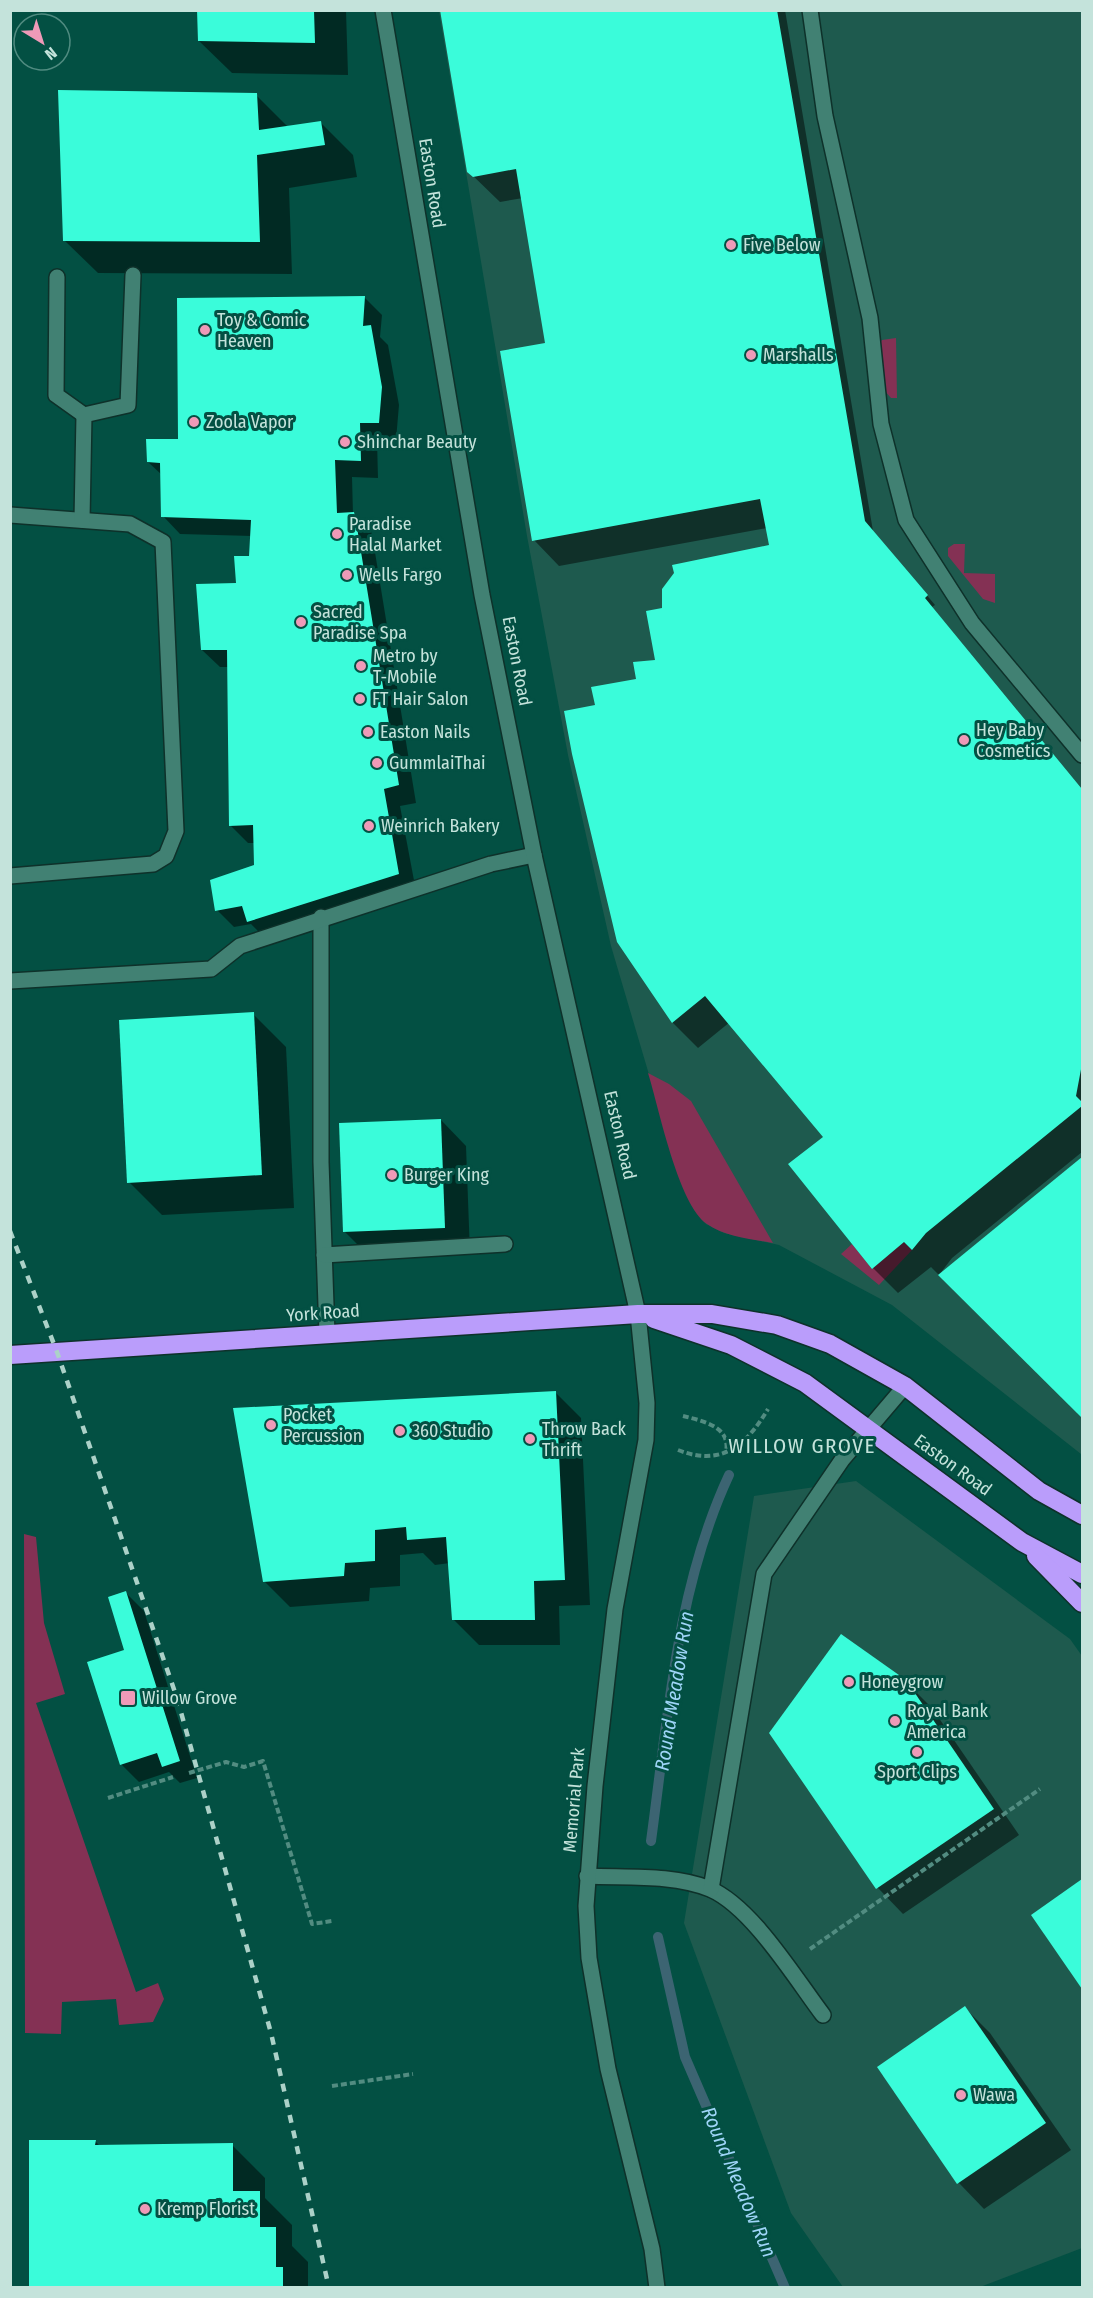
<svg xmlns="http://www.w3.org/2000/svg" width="1093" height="2298" font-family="'Fira Sans Condensed',sans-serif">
	<rect width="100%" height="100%" fill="#035043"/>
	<!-- built -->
	<g fill="#1e5a4e">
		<polygon points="439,11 1082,11 1081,1454 892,1305 779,1245 724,1233 706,1224 694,1210 679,1176 611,946 568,755 527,536"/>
		<polygon points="856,1481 1070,1639 1082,1656 1082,2248 980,2287 843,2287 791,2213 684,1923 754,1496"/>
	</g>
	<!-- green -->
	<g fill="#843154">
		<polygon points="896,338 897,398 891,398 884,390 878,345 882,340"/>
		<polygon points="954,544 965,544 964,573 995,574 995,603 983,599 948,556 948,548"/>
		<path d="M648,1073L669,1084L691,1101L773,1243C752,1239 725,1237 707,1224C678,1204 659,1108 648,1073Z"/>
		<polygon points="904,1242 912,1250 879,1285 841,1254 852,1244 872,1269"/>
		<polygon points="24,1534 36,1537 44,1623 65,1694 36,1703 136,1992 158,1983 164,1999 153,2022 119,2025 116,1999 62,2002 61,2034 25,2033"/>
	</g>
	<!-- shadow -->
	<g fill="#0007">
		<polygon points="199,10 346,10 348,75 232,73 199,41"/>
		<polygon points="442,10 785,10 873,531 935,605 932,607 1082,789 1082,1152 952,1258 939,1275 931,1267 898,1293 873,1268 825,1137 730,1022 698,1048 673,1023 618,941 597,706 637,680 657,661 664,609 770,546 767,528 559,566 534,540 547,344 523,198 500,202 468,171"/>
		<polygon points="256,95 288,127 320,122 353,155 357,177 289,188 292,274 98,273 65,241"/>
		<polygon points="364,297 382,315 380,337 388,345 399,405 396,440 377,440 378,478 352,477 353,514 371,531 373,540 416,803 400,806 416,891 266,939 251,924 234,927 217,910 256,866 255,843 248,843 231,826 229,667 220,667 202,650 251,557 252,536 180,534 163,516 162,475 148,462"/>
		<polygon points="253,1014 286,1047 294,1208 162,1215 129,1182"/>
		<polygon points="441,1120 466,1146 470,1253 370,1257 344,1231"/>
		<polygon points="1082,1159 1082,1416 941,1275"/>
		<polygon points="555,1392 581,1418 590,1605 559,1606 560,1645 479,1645 453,1619 450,1563 435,1565 423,1553 400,1555 400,1586 370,1588 369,1601 290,1607 264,1581"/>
		<polygon points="126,1593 144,1611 197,1778 180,1783 169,1772 139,1782 122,1765 89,1663 126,1651"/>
		<polygon points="905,1681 932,1708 1019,1835 903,1914 878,1888 771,1733"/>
		<polygon points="1082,1881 1082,1987 1033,1916"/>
		<polygon points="965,2008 990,2033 1071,2150 984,2209 959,2183 879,2067"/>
		<polygon points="95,2141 100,2146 232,2145 265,2178 265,2198 292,2225 292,2246 308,2262 308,2288 31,2288"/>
	</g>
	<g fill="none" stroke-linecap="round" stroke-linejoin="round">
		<!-- stream -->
		<g stroke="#3c6472" stroke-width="10">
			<path d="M651,1841C668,1718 676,1589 729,1475"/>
			<polyline points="658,1937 685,2057 785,2288"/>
		</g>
	</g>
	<!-- building -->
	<g fill="#3afcda">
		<polygon points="197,10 314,10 315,43 198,41"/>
		<polygon points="440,10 777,10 865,521 928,595 925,598 1082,789 1082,1064 1076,1096 1082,1102 1082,1106 926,1233 912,1250 904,1242 872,1269 788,1164 823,1137 705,996 672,1023 617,942 572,754 564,711 595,705 591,687 636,679 633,662 655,660 646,611 662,608 662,589 674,573 672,565 769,545 760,499 532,541 500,351 545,343 516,169 473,177 467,172"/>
		<polygon points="58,90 257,93 259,130 321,121 325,145 257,155 260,242 63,241"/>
		<polygon points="365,296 363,326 371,325 382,387 379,423 360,423 361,461 335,460 337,513 354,512 356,521 399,785 384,789 399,874 247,922 242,906 215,911 210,880 254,865 253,825 229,826 227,650 201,650 196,584 236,583 234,556 249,556 251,520 161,517 160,463 147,462 146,439 178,439 177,298"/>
		<polygon points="254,1012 262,1175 127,1183 119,1020"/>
		<polygon points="441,1119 445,1228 343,1232 339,1123"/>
		<polygon points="1082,1157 1082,1418 938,1275"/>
		<polygon points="556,1391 565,1580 534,1581 535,1620 452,1620 446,1537 407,1540 406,1527 375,1530 375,1561 345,1563 344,1576 263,1582 233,1408"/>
		<polygon points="126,1591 180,1761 162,1767 157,1753 120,1765 87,1662 124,1650 108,1597"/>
		<polygon points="841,1634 906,1680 994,1809 876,1889 769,1733"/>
		<polygon points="1082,1879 1082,1989 1031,1915"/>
		<polygon points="965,2006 1046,2123 957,2184 877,2067"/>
		<polygon points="29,2140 96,2140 95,2145 233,2143 233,2191 260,2191 260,2227 276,2227 276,2267 283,2267 283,2288 29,2288"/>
	</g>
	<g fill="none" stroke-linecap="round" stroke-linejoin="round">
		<!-- lane casing -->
		<g stroke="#0e312a" stroke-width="18">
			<g id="lane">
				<polyline points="810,10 825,116 870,318 881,424 906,520 972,623 1082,755"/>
				<polyline points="57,277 56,395 84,415"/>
				<polyline points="10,515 130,524 163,542 176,831 166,856 153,864 10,876"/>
				<polyline points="82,520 84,415 128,405 133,275"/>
				<polyline points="321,917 321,1162 327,1334"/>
				<polyline points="10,981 211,969 240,946 491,864 534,855"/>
				<polyline points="324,1255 505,1244"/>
				<path d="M587,1876C626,1878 673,1874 710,1889C752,1907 795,1978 823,2015"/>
				<polyline points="711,1889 764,1574 842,1460 905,1386"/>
			</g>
		</g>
		<!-- street casing -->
		<g stroke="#0e312a" stroke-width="18">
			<polyline id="street" points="638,1314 647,1403 646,1440 615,1609 595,1786 586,1906 589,1958 608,2069 652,2249 657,2288"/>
		</g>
		<!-- secondary casing -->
		<g stroke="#0e312a" stroke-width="18">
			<polyline id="secondary" points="383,10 482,595 534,855 638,1314"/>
		</g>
		<!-- highway casing -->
		<g stroke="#0e312a" stroke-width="21">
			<g id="highway">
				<polyline points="654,1319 731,1345 805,1383 1022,1542 1082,1574"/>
				<polyline points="10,1355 638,1314 712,1314 777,1325 830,1344 905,1386 1039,1491 1082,1515"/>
				<polyline points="1036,1556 1082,1603"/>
			</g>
		</g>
		<!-- path -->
		<g stroke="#528c81" stroke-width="4" stroke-dasharray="6 3" stroke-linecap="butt">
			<path d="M683,1416C702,1421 731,1426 726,1452"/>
			<path d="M678,1450C721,1467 746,1446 768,1409"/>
			<polyline points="189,1773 226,1762 244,1767 263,1761 312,1924 332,1921"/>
			<polyline points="108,1798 173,1777"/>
			<polyline points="810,1949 1040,1789"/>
			<polyline points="332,2086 413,2074"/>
		</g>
		<!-- lane -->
		<use href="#lane" stroke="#418173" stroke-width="15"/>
		<!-- street -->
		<use href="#street" stroke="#418173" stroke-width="15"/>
		<!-- secondary -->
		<use href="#secondary" stroke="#418173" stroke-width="15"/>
		<!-- highway -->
		<use href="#highway" stroke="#ba9dfb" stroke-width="18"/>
		<!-- rail -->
		<polyline stroke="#acd1c8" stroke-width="4.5" stroke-dasharray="8 8" stroke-linecap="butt" points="10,1231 57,1352 177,1698 271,2033 329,2288"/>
	</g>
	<!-- markers -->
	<g fill="#ef9ab8" stroke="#035043" stroke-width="2">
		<circle cx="731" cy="245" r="6"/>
		<circle cx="205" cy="330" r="6"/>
		<circle cx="751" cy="355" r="6"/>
		<circle cx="194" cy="422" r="6"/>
		<circle cx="345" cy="442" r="6"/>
		<circle cx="337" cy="534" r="6"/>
		<circle cx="347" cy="575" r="6"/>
		<circle cx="301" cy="622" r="6"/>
		<circle cx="361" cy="666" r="6"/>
		<circle cx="360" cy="699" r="6"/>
		<circle cx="368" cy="732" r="6"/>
		<circle cx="964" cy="740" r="6"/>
		<circle cx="377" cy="763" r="6"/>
		<circle cx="369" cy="826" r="6"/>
		<circle cx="392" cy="1175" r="6"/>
		<circle cx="271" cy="1425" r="6"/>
		<circle cx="400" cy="1431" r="6"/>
		<circle cx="530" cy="1439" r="6"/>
		<circle cx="849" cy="1682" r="6"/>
		<rect x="120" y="1690" width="16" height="16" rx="3"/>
		<circle cx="895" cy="1721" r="6"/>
		<circle cx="917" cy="1752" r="6"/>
		<circle cx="961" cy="2095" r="6"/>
		<circle cx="145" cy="2209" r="6"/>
	</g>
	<g text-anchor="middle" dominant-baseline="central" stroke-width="6" stroke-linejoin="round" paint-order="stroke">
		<!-- street labels -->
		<g font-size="18" fill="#c4e3db" stroke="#035043">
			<text transform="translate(432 183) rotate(81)">Easton Road</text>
			<text transform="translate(517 661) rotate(79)">Easton Road</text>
			<text transform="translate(620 1135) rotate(77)">Easton Road</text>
			<text transform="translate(323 1313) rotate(-4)">York Road</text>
			<text transform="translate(953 1465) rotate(36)">Easton Road</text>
			<text transform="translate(574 1800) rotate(-85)">Memorial Park</text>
		</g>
		<!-- poi labels -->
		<g font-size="18" fill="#c4e3db" stroke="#035043" text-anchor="start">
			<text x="743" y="245">Five Below</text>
			<text x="217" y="320">Toy &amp; Comic<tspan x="217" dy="21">Heaven</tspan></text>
			<text x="763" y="355">Marshalls</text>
			<text x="206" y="422">Zoola Vapor</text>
			<text x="357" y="442">Shinchar Beauty</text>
			<text x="349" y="524">Paradise<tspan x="349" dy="21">Halal Market</tspan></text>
			<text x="359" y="575">Wells Fargo</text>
			<text x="313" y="612">Sacred<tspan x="313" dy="21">Paradise Spa</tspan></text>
			<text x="373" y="656">Metro by<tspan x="373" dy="21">T-Mobile</tspan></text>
			<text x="372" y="699">FT Hair Salon</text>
			<text x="976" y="730">Hey Baby<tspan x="976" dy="21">Cosmetics</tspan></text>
			<text x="380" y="732">Easton Nails</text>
			<text x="389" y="763">GummlaiThai</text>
			<text x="381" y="826">Weinrich Bakery</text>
			<text x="404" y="1175">Burger King</text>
			<text x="283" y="1415">Pocket<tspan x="283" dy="21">Percussion</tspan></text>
			<text x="542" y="1429">Throw Back<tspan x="542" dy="21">Thrift</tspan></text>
			<text x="412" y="1431">360 Studio</text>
			<text x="861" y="1682">Honeygrow</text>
			<text x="142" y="1698">Willow Grove</text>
			<text x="907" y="1711">Royal Bank<tspan x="907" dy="21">America</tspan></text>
			<text x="917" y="1772" text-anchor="middle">Sport Clips</text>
			<text x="973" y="2095">Wawa</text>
			<text x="157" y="2209">Kremp Florist</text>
		</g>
		<!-- water labels -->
		<g font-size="20" font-style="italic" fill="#9fd5f8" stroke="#035043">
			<text transform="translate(674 1691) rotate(-81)">Round Meadow Run</text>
			<text transform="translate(739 2182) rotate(67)">Round Meadow Run</text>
		</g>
		<!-- quarter labels -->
		<g font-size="21" letter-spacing="1.5" fill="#c4e3db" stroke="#035043">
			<text x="802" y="1446">WILLOW GROVE</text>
		</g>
	</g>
	<!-- border -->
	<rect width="1093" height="2298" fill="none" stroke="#c4e3db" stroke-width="24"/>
	<!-- north arrow -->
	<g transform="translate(42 42) rotate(142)"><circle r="28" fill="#035043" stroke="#508b80" stroke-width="1.5"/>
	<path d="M0-4.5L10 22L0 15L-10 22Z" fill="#ef9ab8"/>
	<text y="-9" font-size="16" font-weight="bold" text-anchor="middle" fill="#c4e3db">N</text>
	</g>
</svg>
